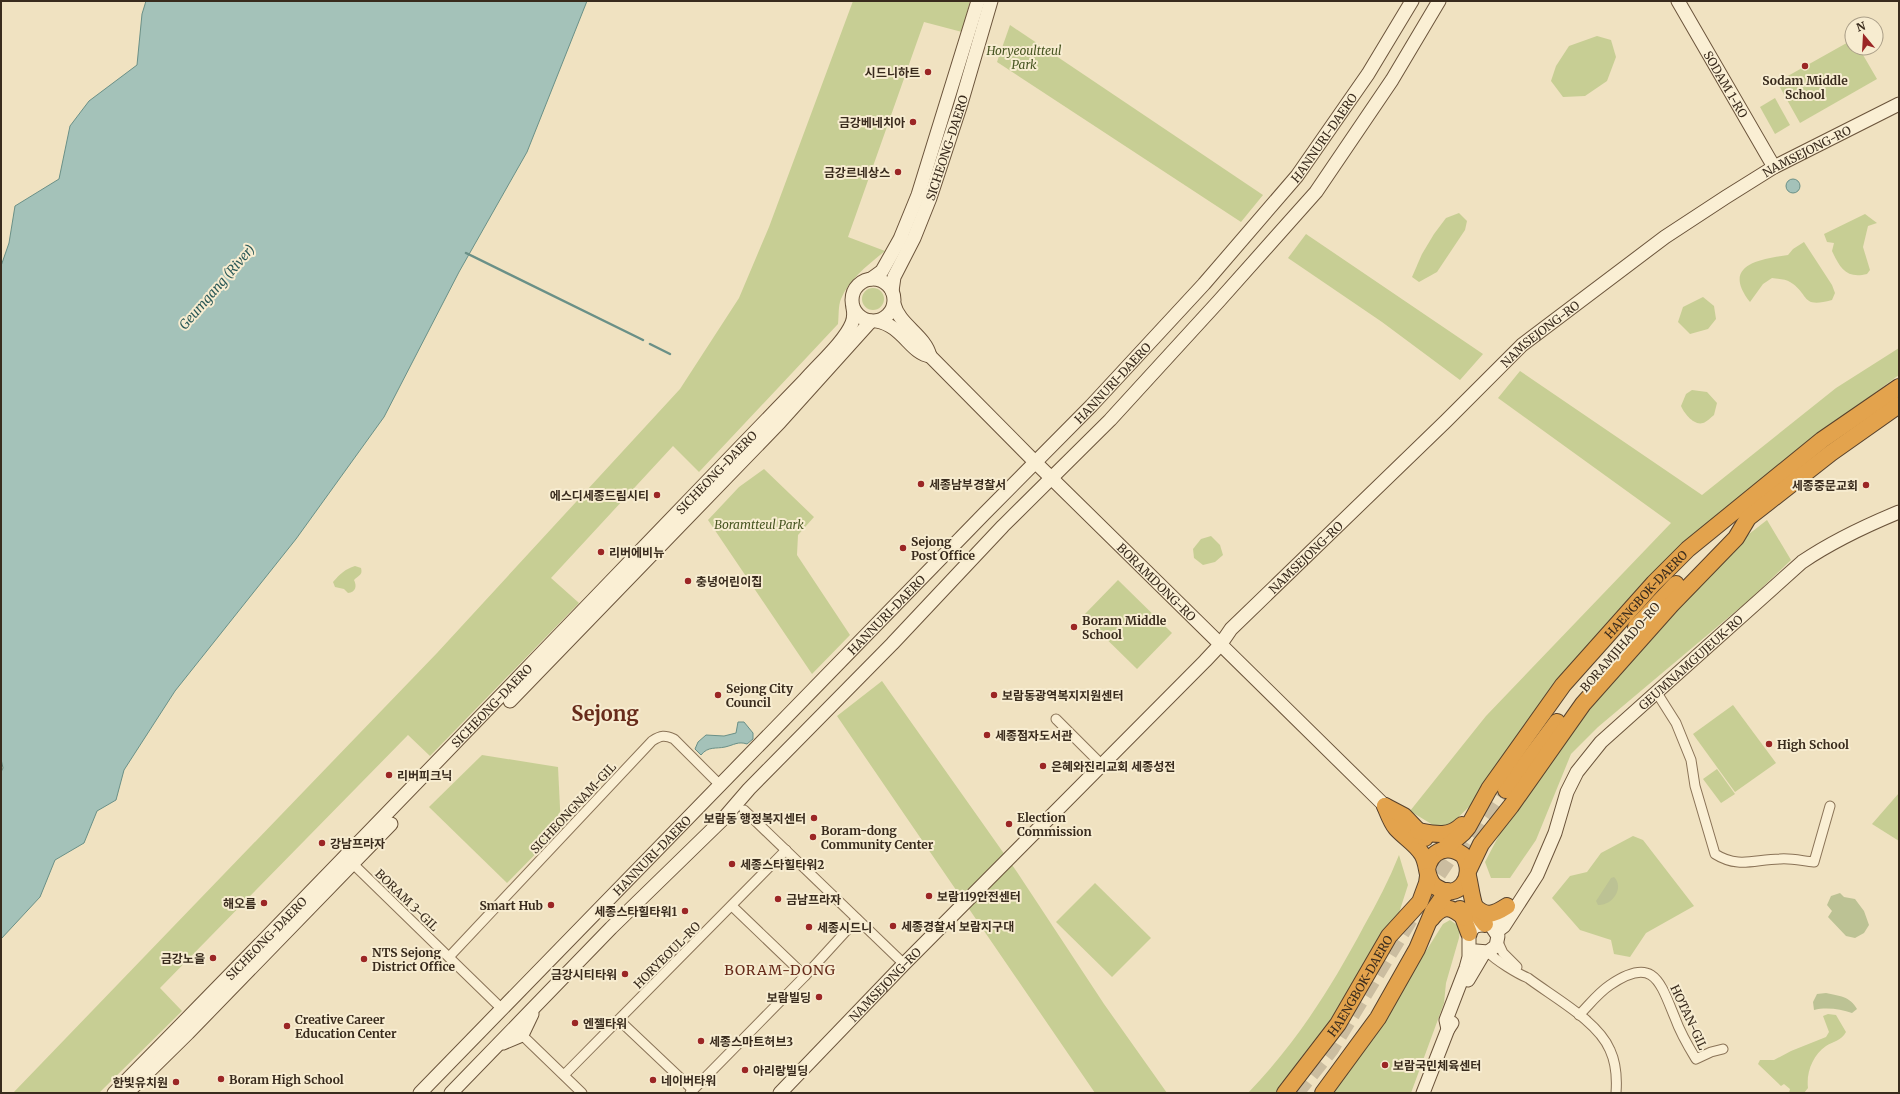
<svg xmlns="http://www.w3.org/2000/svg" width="1900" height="1094" font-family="Merriweather,'Noto Sans KR',serif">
	<rect width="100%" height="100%" fill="#f0e2c1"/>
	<!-- green -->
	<g fill="#c7ce94">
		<path d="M853,1H970L962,32L924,22L848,237L885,251C869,264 849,279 841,299C838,306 839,316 838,324L699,472L673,446L551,578L579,603L430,756L408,735L160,988L182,1011L99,1093H13L437,653L680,389L739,298L769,227Z"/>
		<polygon points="1010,25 1263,195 1241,222 997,62"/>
		<polygon points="1597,36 1611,40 1616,57 1607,81 1585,96 1563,97 1551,81 1556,66 1569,46"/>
		<polygon points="1852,40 1852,48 1859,48 1877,79 1800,123 1777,82"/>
		<polygon points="1775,98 1790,125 1775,134 1760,107"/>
		<polygon points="1459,213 1467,221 1465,230 1437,272 1419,282 1412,277 1422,254 1434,234 1446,218"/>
		<path d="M1865,214L1877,223L1868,226L1863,247L1870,270L1867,274C1846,279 1840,268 1832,251L1834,243L1827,242L1824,234Z"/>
		<polygon points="1306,234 1483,354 1460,380 1382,322 1288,258"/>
		<path d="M1804,242L1832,285L1835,293L1832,300C1800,309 1810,294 1790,282C1786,279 1777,279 1772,278L1763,284L1750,302C1721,265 1759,259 1788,255L1793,249Z"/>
		<circle cx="873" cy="299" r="11"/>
		<polygon points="1703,297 1714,306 1716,319 1708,329 1690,334 1678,322 1683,307"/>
		<polygon points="1899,348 1899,375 1812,439 1652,577 1471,805 1447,828 1433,825 1410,811 1486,716 1671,523 1498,398 1520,371 1702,495 1836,388"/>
		<path d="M1692,390L1707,392L1717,403L1714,415C1711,417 1707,422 1703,423C1694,426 1684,413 1681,406L1686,394Z"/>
		<polygon points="764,469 814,517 798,535 797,555 850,635 812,674 708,520 739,487"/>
		<polygon points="1767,520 1791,560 1749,600 1598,727 1571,754 1536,840 1510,878 1491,878 1485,862 1507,820 1582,710 1722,555"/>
		<polygon points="1211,536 1220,545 1223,555 1215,562 1203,565 1194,558 1193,549 1201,539"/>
		<path d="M355,566L361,568C363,575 359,575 354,580C357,586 356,592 348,593L344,589L335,587L333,582C340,574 345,569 355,566Z"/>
		<polygon points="1118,580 1172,633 1137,669 1083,616"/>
		<polygon points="882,681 1017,872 1104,1004 1167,1093 1095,1093 837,716"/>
		<polygon points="1733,705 1776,763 1735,792 1693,734"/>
		<polygon points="482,755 558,767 561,828 507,883 429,807"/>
		<polygon points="1717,769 1735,794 1721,803 1703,779"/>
		<polygon points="1899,793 1899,841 1872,824"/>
		<polygon points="1633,836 1643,840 1694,906 1646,933 1630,957 1614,954 1611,940 1580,930 1552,898 1570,876 1587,872 1601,853"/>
		<path d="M1399,855L1408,885L1399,913L1347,1002L1281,1093H1248C1297,1042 1331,988 1364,926C1377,903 1389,880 1399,855Z"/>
		<polygon points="1095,883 1151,938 1112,977 1056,922"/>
		<polygon points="1450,920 1460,927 1459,938 1446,983 1444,1003 1411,1093 1328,1093 1394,1002 1443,924"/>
		<path d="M1828,1014L1836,1015L1846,1032C1841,1041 1834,1041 1826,1046C1813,1055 1806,1072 1808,1088L1804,1093H1789L1790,1089L1784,1084L1781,1086L1758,1064L1760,1060H1774L1791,1051L1826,1037L1829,1032L1823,1016Z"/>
	</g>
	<!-- cemetery -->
	<g fill="#bcc294">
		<path d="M1614,877C1625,888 1612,906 1598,905L1596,901L1598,898L1611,878Z"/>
		<polygon points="1840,893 1844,897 1855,899 1864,911 1869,925 1864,933 1855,938 1846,936 1828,917 1832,911 1827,905 1831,896"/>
		<path d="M1826,993C1839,996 1850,996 1857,1009L1852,1013C1841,1009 1826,1007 1814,1010L1813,1002L1817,994Z"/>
	</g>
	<!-- water -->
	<g fill="#a4c2b9" stroke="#6a9087">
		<polygon points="146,1 587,1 527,152 459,272 384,417 296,539 175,691 124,770 116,800 97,811 84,843 55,860 40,897 1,939 1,772 3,768 1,759 1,266 9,243 15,206 59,179 70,126 89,101 137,65 142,14"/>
		<circle cx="1793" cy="186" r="7"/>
		<path d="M738,722H744L753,733V739L747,744C738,741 734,745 725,747C716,749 708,746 701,755L695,749L698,742L706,735L724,736L736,733Z"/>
	</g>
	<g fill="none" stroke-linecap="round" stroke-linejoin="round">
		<!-- stream -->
		<g stroke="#6a9087" stroke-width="2.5">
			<polyline points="466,253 643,340"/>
			<polyline points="650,344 670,354"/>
		</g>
		<!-- highway-tunnel -->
		<g stroke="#cbbda0" stroke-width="16" stroke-dasharray="16 8" stroke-linecap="butt">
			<polyline points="1461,858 1506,790"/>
			<polyline points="1425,894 1461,840"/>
			<polyline points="1296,1093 1331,1049 1412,916"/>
		</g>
		<!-- street casing -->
		<g stroke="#8a7357" stroke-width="11">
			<g id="street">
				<path d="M1657,693L1676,723L1691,760L1695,786L1715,854C1739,869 1755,859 1780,859C1791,858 1803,861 1814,862L1830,806"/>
				<polyline points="1056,719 1102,765"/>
				<polyline points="744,810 904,964"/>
				<polyline points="349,860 503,1010"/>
				<polyline points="732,906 805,976"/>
				<polyline points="1498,942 1503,953 1517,967"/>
				<path d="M1488,952C1495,960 1518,974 1528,978C1553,997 1598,1021 1610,1050C1616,1063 1617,1080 1616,1093"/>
				<path d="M449,957L652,741C661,735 665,735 674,739L721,786"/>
				<path d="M1579,1015C1589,1005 1598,993 1610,985C1654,955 1660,982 1675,1018C1680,1032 1688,1046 1696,1059L1711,1052L1723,1049"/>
				<polyline points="619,1020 693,1090"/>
				<polyline points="522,1035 582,1093"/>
				<polyline points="564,1075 786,850"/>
				<polyline points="690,1093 805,976 857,919"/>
			</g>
		</g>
		<!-- secondary casing -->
		<g stroke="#6b543b" stroke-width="15">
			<g id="secondary">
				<path id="s1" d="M1678,1L1774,167"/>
				<polyline points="871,279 882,271 900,239 918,195 978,1"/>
				<circle cx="873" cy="300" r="21"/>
				<path id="s2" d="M892,291L894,277L914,238L930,198L960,107L991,1"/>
				<path d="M894,304C899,325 925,335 930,356"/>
				<path d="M877,321C903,326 911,354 930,356"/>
				<path id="s3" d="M930,356L1035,462L1385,806"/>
				<polyline points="510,701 780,422 871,321"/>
				<path id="s4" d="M1496,932L1504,926L1537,875L1555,833L1567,792L1577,772L1601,742L1802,562C1833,541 1865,526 1899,512"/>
				<polyline points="1476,951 1488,952 1496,946 1498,936 1492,927"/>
				<polyline points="1468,980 1484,953"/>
				<polyline points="1448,1029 1446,1020 1466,968 1469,957 1469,933 1475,926 1493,923 1506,908"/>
				<polyline points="503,1043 522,1035 532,1014"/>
				<path id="s5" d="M114,1093C347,857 575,618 805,380C818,365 845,341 852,323C854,318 854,313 853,308"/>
				<polyline points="127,1093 188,1033 391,824"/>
				<path id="s6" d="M420,1093L984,514L1091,406L1204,284L1297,176L1368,74L1412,1"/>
				<polyline points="451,1093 611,928 724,818 749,789 892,644 1003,526 1110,420 1218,302 1316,192 1392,80 1439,1"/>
				<path id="s7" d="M780,1093L904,964L1205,661L1220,645L1231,629L1446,421L1522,345L1665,237L1726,197L1774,167L1899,104"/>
				<polyline points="1423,1093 1448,1029 1452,1023"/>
			</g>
		</g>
		<!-- highway casing -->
		<g stroke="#57412c" stroke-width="18">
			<g id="highway">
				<polyline points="1636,627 1676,584"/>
				<polyline points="1506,790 1557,722"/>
				<path d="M1385,806C1388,813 1391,822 1396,828C1404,837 1416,844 1422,854C1429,865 1425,880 1436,887C1458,902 1477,876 1463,855C1448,844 1431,850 1427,869"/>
				<polyline points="1385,806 1404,816 1425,838"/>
				<path d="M1418,831C1434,834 1449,838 1462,825"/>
				<path id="s8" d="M1443,850L1463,833L1468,827L1489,789L1563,685L1654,583L1688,549L1822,440L1899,387"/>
				<polyline points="1469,869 1481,844 1511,806 1583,704 1671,605 1736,538 1748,518 1831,453 1899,405"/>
				<path d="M1468,876C1472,893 1472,910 1485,924"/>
				<path d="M1473,905C1486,918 1493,915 1507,906"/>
				<polyline points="1460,909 1469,933"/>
				<path d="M1431,919C1444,903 1451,907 1465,918"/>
				<path id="s9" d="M1285,1093L1338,1024L1389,936L1420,902L1427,883L1428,876"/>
				<polyline points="1323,1093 1378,1018 1417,949 1433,911 1447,891"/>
			</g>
		</g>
		<!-- street -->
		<use href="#street" stroke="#faefd4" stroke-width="9"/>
		<!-- secondary -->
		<use href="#secondary" stroke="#faefd4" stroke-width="13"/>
		<!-- highway -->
		<use href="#highway" stroke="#e3a34d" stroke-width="16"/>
	</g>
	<!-- markers -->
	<g fill="#9b2625" stroke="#f7ecd0" stroke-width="1.5">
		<circle cx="1805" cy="66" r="4"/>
		<circle cx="928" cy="72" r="4"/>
		<circle cx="913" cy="122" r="4"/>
		<circle cx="898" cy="172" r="4"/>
		<circle cx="921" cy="484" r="4"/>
		<circle cx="1866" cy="485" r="4"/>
		<circle cx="657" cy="495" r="4"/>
		<circle cx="903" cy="548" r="4"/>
		<circle cx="601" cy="552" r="4"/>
		<circle cx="688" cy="581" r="4"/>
		<circle cx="1074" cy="627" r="4"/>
		<circle cx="718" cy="695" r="4"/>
		<circle cx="994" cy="695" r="4"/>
		<circle cx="987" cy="735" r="4"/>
		<circle cx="1769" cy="744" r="4"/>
		<circle cx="1043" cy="766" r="4"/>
		<circle cx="389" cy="775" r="4"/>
		<circle cx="814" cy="818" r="4"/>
		<circle cx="1009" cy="824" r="4"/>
		<circle cx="813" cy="837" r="4"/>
		<circle cx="322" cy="843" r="4"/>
		<circle cx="732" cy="864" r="4"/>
		<circle cx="929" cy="896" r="4"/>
		<circle cx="778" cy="899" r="4"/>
		<circle cx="264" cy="903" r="4"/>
		<circle cx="551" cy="905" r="4"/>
		<circle cx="685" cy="911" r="4"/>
		<circle cx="893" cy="926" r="4"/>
		<circle cx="809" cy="927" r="4"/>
		<circle cx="213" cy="958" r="4"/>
		<circle cx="364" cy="959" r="4"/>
		<circle cx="625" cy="974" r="4"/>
		<circle cx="819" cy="997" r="4"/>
		<circle cx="575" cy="1023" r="4"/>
		<circle cx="287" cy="1026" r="4"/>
		<circle cx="701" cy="1041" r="4"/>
		<circle cx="1385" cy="1065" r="4"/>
		<circle cx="745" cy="1070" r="4"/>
		<circle cx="221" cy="1079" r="4"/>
		<circle cx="653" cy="1080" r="4"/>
		<circle cx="176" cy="1082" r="4"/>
	</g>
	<g text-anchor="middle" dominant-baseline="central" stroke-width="4" stroke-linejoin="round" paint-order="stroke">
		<!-- park labels -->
		<g font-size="12" font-style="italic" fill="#485622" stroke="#f7ecd0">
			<text x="1024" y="50">Horyeoultteul<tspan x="1024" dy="14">Park</tspan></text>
			<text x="759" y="524">Boramtteul Park</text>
		</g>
		<!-- poi labels -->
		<g font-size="12" font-weight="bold" fill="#392b1d" stroke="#f7ecd0" text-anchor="start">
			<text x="920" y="72" text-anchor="end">시드니하트</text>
			<text x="1805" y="80" text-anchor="middle">Sodam Middle<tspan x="1805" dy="14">School</tspan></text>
			<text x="905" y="122" text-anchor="end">금강베네치아</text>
			<text x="890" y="172" text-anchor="end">금강르네상스</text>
			<text x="929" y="484">세종남부경찰서</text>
			<text x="1858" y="485" text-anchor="end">세종중문교회</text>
			<text x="649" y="495" text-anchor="end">에스디세종드림시티</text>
			<text x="911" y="541">Sejong<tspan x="911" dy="14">Post Office</tspan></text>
			<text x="609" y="552">리버에비뉴</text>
			<text x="696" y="581">충녕어린이집</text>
			<text x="1082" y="620">Boram Middle<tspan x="1082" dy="14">School</tspan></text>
			<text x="726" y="688">Sejong City<tspan x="726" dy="14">Council</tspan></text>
			<text x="1002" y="695">보람동광역복지지원센터</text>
			<text x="995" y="735">세종점자도서관</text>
			<text x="1777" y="744">High School</text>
			<text x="1051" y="766">은혜와진리교회 세종성전</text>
			<text x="397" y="775">리버피크닉</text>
			<text x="1017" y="817">Election<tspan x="1017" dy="14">Commission</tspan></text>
			<text x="806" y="818" text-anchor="end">보람동 행정복지센터</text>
			<text x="821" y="830">Boram-dong<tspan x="821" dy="14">Community Center</tspan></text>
			<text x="330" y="843">강남프라자</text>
			<text x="740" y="864">세종스타힐타워2</text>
			<text x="937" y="896">보람119안전센터</text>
			<text x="786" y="899">금남프라자</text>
			<text x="256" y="903" text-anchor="end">해오름</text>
			<text x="543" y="905" text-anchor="end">Smart Hub</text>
			<text x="677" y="911" text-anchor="end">세종스타힐타워1</text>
			<text x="901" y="926">세종경찰서 보람지구대</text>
			<text x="817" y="927">세종시드니</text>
			<text x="372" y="952">NTS Sejong<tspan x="372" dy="14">District Office</tspan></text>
			<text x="205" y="958" text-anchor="end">금강노을</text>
			<text x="617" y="974" text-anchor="end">금강시티타워</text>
			<text x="811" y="997" text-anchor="end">보람빌딩</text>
			<text x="295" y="1019">Creative Career<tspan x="295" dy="14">Education Center</tspan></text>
			<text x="583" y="1023">엔젤타워</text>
			<text x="709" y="1041">세종스마트허브3</text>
			<text x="1393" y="1065">보람국민체육센터</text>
			<text x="753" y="1070">아리랑빌딩</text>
			<text x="229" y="1079">Boram High School</text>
			<text x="661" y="1080">네이버타워</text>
			<text x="168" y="1082" text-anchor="end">한빛유치원</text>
		</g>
		<!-- street labels -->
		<g font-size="12" fill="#392b1d" stroke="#f7ecd0">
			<text stroke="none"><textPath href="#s1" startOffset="96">SODAM 1-RO</textPath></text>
			<text stroke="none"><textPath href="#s6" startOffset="1316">HANNURI-DAERO</textPath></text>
			<text stroke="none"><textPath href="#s2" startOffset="154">SICHEONG-DAERO</textPath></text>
			<text stroke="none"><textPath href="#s7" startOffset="1399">NAMSEJONG-RO</textPath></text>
			<text stroke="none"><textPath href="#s7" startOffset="1075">NAMSEJONG-RO</textPath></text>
			<text stroke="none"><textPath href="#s6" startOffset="992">HANNURI-DAERO</textPath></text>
			<text stroke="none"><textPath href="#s5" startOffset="865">SICHEONG-DAERO</textPath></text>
			<text stroke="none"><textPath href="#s7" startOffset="751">NAMSEJONG-RO</textPath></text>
			<text stroke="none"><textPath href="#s3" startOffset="320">BORAMDONG-RO</textPath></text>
			<text stroke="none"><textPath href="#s8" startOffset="328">HAENGBOK-DAERO</textPath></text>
			<text stroke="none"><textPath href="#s6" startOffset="668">HANNURI-DAERO</textPath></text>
			<text transform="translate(1620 647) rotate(-49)">BORAMJIHADO-RO</text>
			<text stroke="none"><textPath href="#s4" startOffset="340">GEUMNAMGUJEUK-RO</textPath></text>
			<text stroke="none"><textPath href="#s5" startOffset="541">SICHEONG-DAERO</textPath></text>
			<text transform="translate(573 808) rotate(-47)">SICHEONGNAM-GIL</text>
			<text stroke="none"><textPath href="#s6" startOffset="332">HANNURI-DAERO</textPath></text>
			<text transform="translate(407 900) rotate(44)">BORAM 3-GIL</text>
			<text stroke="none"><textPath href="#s5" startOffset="217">SICHEONG-DAERO</textPath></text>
			<text transform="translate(667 955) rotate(-45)">HORYEOUL-RO</text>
			<text stroke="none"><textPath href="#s7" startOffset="151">NAMSEJONG-RO</textPath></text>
			<text stroke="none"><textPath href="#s9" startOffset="131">HAENGBOK-DAERO</textPath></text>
			<text transform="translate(1689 1017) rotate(65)">HOTAN-GIL</text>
		</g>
		<!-- water labels -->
		<g font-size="13" font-style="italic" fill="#2b5957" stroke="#f7ecd0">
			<text transform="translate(217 287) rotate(-49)">Geumgang (River)</text>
		</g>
		<!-- quarter labels -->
		<g font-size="14" letter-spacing="1" fill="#672b1a" stroke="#f7ecd0">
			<text x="780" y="970">BORAM-DONG</text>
		</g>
		<!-- town labels -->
		<g font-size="20" font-weight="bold" fill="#672b1a" stroke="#f7ecd0">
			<text x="605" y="713">Sejong</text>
		</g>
	</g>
	<!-- border -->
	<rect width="1900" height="1094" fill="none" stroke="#392b1d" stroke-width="4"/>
	<!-- north arrow -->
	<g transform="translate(1864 36) rotate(342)"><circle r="19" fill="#f7ecd0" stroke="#ab9f88"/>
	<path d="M0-3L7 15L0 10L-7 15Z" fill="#9b2625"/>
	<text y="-6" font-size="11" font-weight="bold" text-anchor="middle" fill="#392b1d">N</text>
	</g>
</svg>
